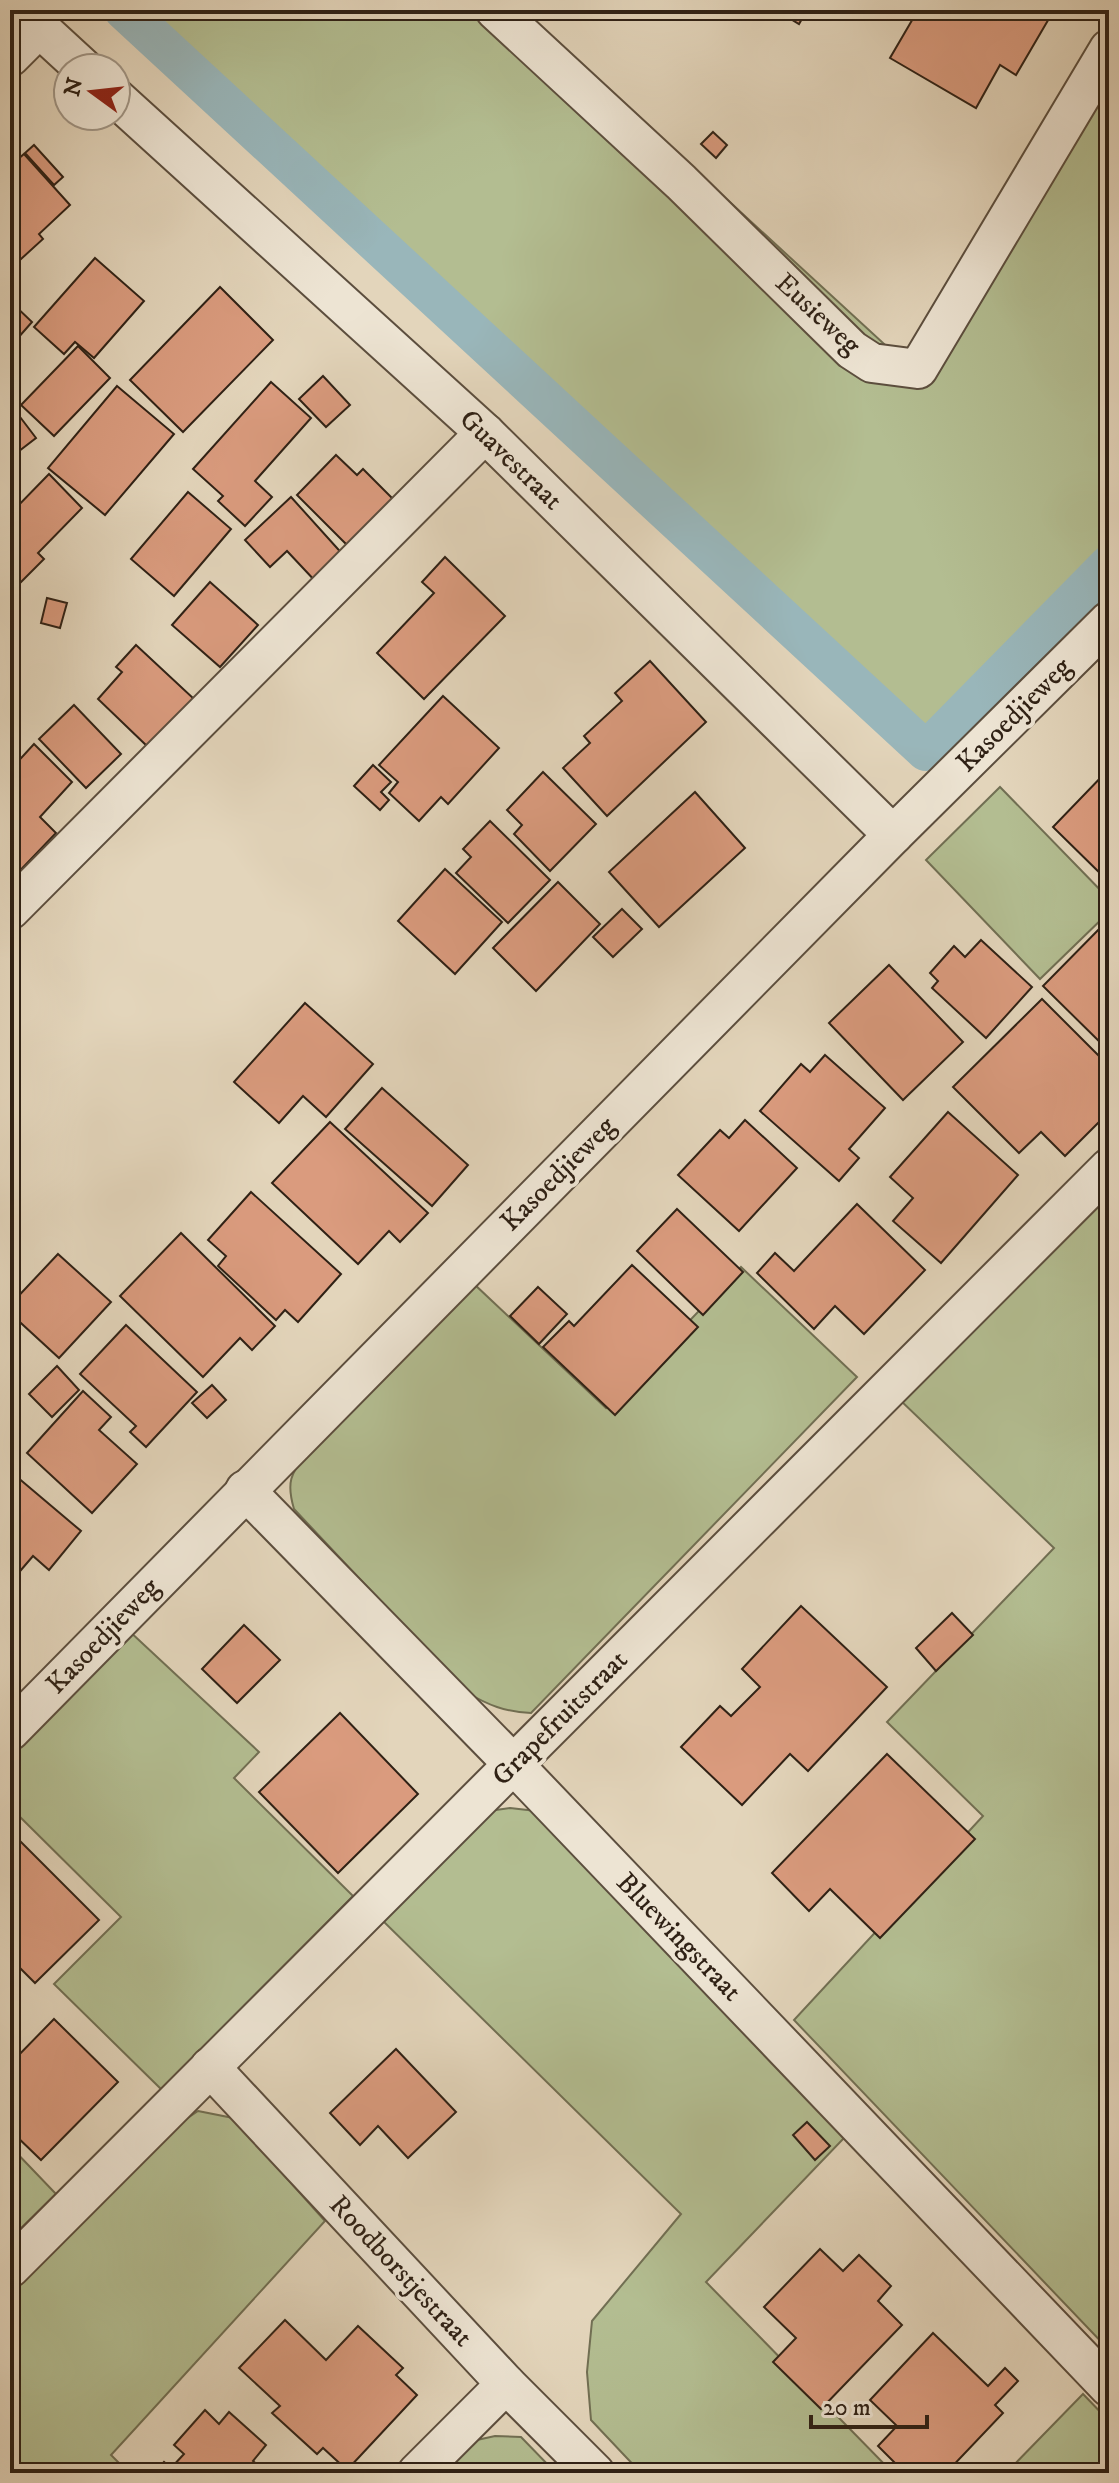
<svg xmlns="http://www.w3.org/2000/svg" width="1119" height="2483" font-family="'IM FELL DW Pica',serif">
	<rect width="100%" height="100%" fill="#e3d5bb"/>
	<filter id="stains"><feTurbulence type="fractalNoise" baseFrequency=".0025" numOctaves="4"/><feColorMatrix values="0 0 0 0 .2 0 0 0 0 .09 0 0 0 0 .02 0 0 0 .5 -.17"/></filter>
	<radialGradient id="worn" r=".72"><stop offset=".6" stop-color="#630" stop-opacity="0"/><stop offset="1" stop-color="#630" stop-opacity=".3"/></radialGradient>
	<!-- green -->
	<g fill="#b3bd91" stroke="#716f53" stroke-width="2">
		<polygon points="124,10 521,10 908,366 1109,40 1109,565 926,751"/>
		<polygon points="1000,787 1109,899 1109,912 1040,979 926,860"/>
		<polygon points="1109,1181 1109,2350 794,2020 983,1816 887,1722 1054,1548 899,1399"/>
		<path d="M741,1267L857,1377L531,1713C505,1712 488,1705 466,1692L294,1509C286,1482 291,1474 306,1453L474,1284L606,1408Z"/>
		<polygon points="127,1629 259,1752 234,1778 353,1896 162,2090 54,1984 121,1917 10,1807 10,1747"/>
		<polygon points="510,1808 536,1811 844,2138 706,2282 893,2473 641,2473 591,2420 587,2372 592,2321 681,2214 380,1918 482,1812"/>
		<polygon points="198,2111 233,2118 325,2221 111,2455 129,2473 10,2473 10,2295 170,2130"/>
		<polygon points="10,2146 56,2194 10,2239"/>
		<polygon points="1083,2394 1109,2421 1109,2473 1006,2473"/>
		<polygon points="495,2436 521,2437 556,2473 438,2473 468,2442"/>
	</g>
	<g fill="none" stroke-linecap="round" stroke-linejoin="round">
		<!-- canal -->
		<polyline stroke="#99b6ba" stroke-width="40" points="124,10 926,751 1109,565"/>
	</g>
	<!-- building -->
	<g fill="#da9b7e" stroke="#2f2115" stroke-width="2">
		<polygon points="776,10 807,10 799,24"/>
		<polygon points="918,10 1054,10 1016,75 1000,65 976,108 890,58"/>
		<polygon points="713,132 727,145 716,158 701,144"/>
		<polygon points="34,145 63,177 54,185 25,153"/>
		<polygon points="24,154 70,205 39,234 43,239 10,269 10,166"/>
		<polygon points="95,258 144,301 94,358 75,342 64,354 34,327"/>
		<polygon points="220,287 273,340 183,432 130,380"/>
		<polygon points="10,301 32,322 10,347"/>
		<polygon points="78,346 110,378 54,436 21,405"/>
		<polygon points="323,376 350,405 326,427 299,399"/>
		<polygon points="271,382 311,418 255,481 272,497 245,526 218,501 223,496 193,469"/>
		<polygon points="117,386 174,434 105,515 48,468"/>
		<polygon points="14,409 36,438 10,458 10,412"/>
		<polygon points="336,455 357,475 363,469 397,503 352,550 297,495"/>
		<polygon points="49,474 82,508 38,553 44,559 17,586 10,579 10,514"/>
		<polygon points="188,492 231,529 174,596 131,559"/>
		<polygon points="291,497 346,558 318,584 287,551 270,567 245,540"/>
		<polygon points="445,557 505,616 424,699 377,653 434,593 422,582"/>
		<polygon points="210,582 258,625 220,667 172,625"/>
		<polygon points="47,598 67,603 60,628 41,623"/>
		<polygon points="136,645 194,699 148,747 98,699 122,672 116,667"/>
		<polygon points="650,661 706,722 607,816 563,768 590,743 584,736 622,701 615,693"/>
		<polygon points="443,696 499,748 448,804 441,797 419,821 389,793 398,782 379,765"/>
		<polygon points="74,705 121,754 86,788 39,739"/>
		<polygon points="34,744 72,782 40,817 56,833 10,881 10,785 19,775 12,768"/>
		<polygon points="373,765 391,782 381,792 389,800 380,810 354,786"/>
		<polygon points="1108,770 1109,880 1108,881 1053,827"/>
		<polygon points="543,772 596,824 550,871 514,834 522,825 507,810"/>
		<polygon points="695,792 745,848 659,927 609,872"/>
		<polygon points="490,821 550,880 508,923 456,873 471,857 463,849"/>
		<polygon points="445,869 502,922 455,974 398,921"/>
		<polygon points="558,882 600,924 536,991 493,948"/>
		<polygon points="622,909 642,929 613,957 593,937"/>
		<polygon points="1109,919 1109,1051 1043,986"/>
		<polygon points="981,940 1032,987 986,1038 932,988 938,981 930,973 954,946 965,957"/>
		<polygon points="889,965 963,1042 903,1100 829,1023"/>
		<polygon points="1042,999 1109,1066 1109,1112 1065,1156 1041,1132 1019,1153 953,1087"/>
		<polygon points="305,1003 373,1064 326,1117 303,1096 279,1123 234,1082"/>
		<polygon points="825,1055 885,1108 849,1149 859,1158 839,1181 760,1111 801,1064 810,1072"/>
		<polygon points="382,1088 468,1165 432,1206 345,1129"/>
		<polygon points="948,1112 1018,1175 941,1263 893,1221 913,1198 890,1177"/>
		<polygon points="745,1120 797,1168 739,1231 678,1175 720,1130 729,1138"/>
		<polygon points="330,1122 428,1213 400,1242 389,1231 358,1264 272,1183"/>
		<polygon points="251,1192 341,1274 298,1322 285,1310 276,1320 218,1266 226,1256 208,1240"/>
		<polygon points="857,1204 925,1270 864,1334 835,1306 814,1329 757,1273 775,1253 794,1271"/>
		<polygon points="677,1209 743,1272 703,1315 637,1251"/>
		<polygon points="181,1233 275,1326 252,1350 240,1338 203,1377 120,1296"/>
		<polygon points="58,1254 111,1302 59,1358 10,1313 10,1305"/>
		<polygon points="632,1265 698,1327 615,1415 543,1347 569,1321 574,1326"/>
		<polygon points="538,1287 567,1314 539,1344 510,1316"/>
		<polygon points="126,1325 197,1392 146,1447 130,1432 136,1426 80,1374"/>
		<polygon points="57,1366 79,1390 52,1417 29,1394"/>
		<polygon points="212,1385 226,1400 207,1418 192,1403"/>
		<polygon points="83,1391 111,1417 99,1430 137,1464 92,1513 27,1453"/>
		<polygon points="10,1471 81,1531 49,1570 33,1556 15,1577 10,1573"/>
		<polygon points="801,1606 887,1687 808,1771 790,1754 742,1805 681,1747 720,1706 731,1716 760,1687 742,1669"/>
		<polygon points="952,1613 973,1635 936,1671 916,1648"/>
		<polygon points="244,1625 280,1660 237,1703 202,1669"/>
		<polygon points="340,1713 418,1794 338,1873 259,1792"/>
		<polygon points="887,1754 975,1839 880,1938 830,1889 809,1911 772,1873"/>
		<polygon points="10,1831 99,1920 35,1983 10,1958"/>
		<polygon points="54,2019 118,2082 41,2160 10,2130 10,2064"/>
		<polygon points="396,2049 456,2112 408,2158 378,2126 360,2145 330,2113"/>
		<polygon points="807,2122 830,2146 815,2160 793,2135"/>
		<polygon points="820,2249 843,2271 859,2255 891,2286 878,2301 902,2325 821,2409 773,2362 796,2338 764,2307"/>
		<polygon points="285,2320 326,2360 358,2326 403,2368 396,2375 417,2395 347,2470 323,2448 317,2454 272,2413 280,2406 239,2368"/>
		<polygon points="933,2333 988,2386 1005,2368 1018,2381 995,2405 1003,2413 946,2473 905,2473 878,2446 897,2426 870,2400"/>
		<polygon points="205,2410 219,2424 229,2412 266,2445 253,2461 266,2473 154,2473 164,2462 171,2468 184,2454 174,2445"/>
	</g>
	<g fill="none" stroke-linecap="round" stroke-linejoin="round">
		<!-- street casing -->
		<g stroke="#5c4e3e" stroke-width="42">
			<g id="street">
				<polyline points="20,10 83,68"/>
				<polyline points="495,10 681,182 852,350 872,363 918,369 1109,49"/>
				<polyline points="10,57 39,28"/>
				<polyline points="116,98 485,433 893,835"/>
				<polyline points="10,910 485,433"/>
				<polyline points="245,1490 514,1765 1109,2387"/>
				<polyline points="10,1731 893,835 1109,621"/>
				<polyline points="210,2067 506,2384 595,2473"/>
				<polyline points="10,2268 1109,1168"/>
				<polyline points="417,2473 506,2384"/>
			</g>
		</g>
		<!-- street -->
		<use href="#street" stroke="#ede4d3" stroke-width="38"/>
	</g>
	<g text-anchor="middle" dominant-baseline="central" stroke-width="8" stroke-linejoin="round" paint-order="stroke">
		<!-- street labels -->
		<g font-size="28" fill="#2f2115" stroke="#ede4d3">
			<text transform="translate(818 314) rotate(43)">Eusieweg</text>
			<text transform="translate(511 460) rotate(44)">Guavestraat</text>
			<text transform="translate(1014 715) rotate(-45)">Kasoedjieweg</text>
			<text transform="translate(558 1174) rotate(-45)">Kasoedjieweg</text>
			<text transform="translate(103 1636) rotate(-46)">Kasoedjieweg</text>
			<text transform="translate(560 1718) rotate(-45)">Grapefruitstraat</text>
			<text transform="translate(679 1937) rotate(46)">Bluewingstraat</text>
			<text transform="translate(401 2271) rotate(47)">Roodborstjestraat</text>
		</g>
	</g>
	<!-- margin -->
	<rect width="1119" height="2483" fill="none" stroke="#e3d5bb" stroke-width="40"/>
	<rect x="12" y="12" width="1095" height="2459" fill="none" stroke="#2f2115" stroke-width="4"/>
	<rect x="20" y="20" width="1079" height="2443" fill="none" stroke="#2f2115" stroke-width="2"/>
	<!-- north arrow -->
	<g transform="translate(92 92) rotate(285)"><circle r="38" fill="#ede4d3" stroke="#a19687" stroke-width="2"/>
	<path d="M0-6L14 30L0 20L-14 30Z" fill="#8f2418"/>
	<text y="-12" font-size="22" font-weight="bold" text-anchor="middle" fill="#2f2115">N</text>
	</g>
	<!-- scale -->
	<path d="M811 2415v12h116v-12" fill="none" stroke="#2f2115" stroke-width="4"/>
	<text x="823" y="2415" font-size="24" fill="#2f2115" stroke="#ede4d3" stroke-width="6" paint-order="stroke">20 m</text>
	<rect width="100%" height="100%" filter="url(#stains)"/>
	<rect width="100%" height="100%" fill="url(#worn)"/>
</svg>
